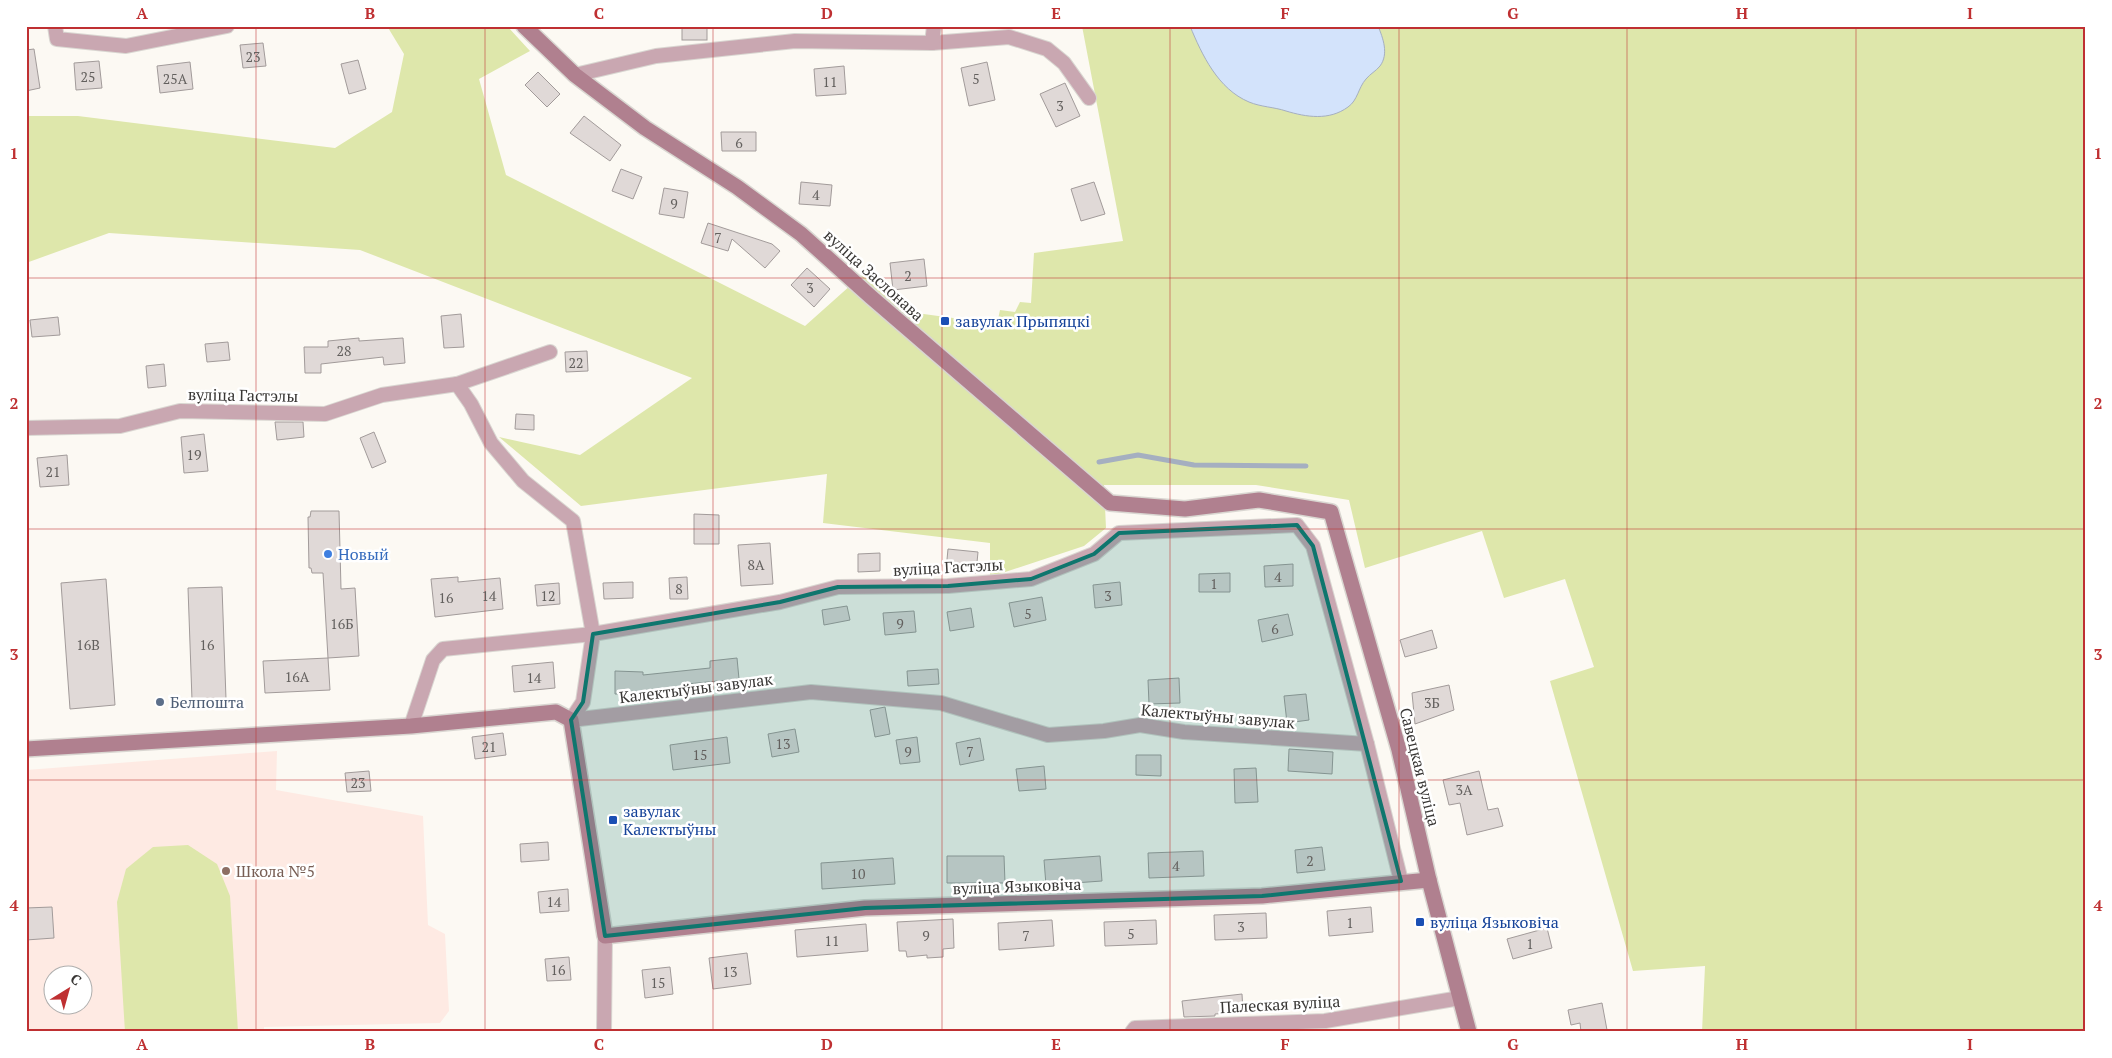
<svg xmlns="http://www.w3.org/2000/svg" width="2112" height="1058" font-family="'PT Serif',serif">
	<rect width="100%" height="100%" fill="#fcf9f3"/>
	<!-- education -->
	<path fill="#feeae3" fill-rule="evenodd" d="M277,751L276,790L423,816L428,925L445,934L449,1011L440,1023L264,1027V1032H26V770ZM52,976H82V1006H52Z"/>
	<!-- green -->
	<g fill="#dee7ab">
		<polygon points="387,26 507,26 530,51 479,79 506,175 805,326 870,268 909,312 997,324 1000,310 1015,312 1020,302 1031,303 1034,253 1123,241 1082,26 2086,26 2086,1032 1702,1032 1705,966 1633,971 1550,681 1594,667 1565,579 1504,598 1482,531 1365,568 1349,500 1256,485 1104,485 1106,528 1084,546 990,577 990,543 823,523 827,474 581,506 499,437 580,455 692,378 360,250 109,233 26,263 26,116 78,116 335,148 392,112 404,54"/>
		<polygon points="188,845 217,864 230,896 238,1032 125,1032 117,902 126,869 153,847"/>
	</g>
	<!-- water -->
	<path fill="#d3e3fb" stroke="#a5afc0" d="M1190,26H1378C1383,38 1389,54 1380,66C1376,71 1370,74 1366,79C1358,88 1358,100 1348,107C1329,121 1306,117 1286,111C1274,107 1261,107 1249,102C1218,89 1202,55 1190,26Z"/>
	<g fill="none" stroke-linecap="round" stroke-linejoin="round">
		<!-- stream -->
		<polyline stroke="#a5afc0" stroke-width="5" points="1099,462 1138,455 1194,465 1306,466"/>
	</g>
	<!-- building -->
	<g fill="#e0d9d7" stroke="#a29b9a">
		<rect x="682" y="26" width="25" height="14"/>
		<polygon points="263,43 266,66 243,68 240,45"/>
		<polygon points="34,49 40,88 26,91 26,50"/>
		<polygon points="358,60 366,89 349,94 341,64"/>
		<polygon points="99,61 102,88 76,90 74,63"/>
		<polygon points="190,62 193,89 160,93 157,66"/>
		<polygon points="987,62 995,100 969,106 961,68"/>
		<polygon points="844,66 846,94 816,96 814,69"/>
		<polygon points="538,72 560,94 547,107 525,85"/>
		<polygon points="1065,83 1080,116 1056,127 1040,94"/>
		<polygon points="584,116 621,145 610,161 570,133"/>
		<polygon points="721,132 756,132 756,151 722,151"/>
		<polygon points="621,169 642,177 633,199 612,191"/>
		<polygon points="801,182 832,185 830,206 799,204"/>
		<polygon points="1094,182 1105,214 1081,221 1071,189"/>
		<polygon points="664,188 688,192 684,218 659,214"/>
		<polygon points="708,223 772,244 780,251 765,268 732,239 728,251 701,243"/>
		<polygon points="924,259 927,286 893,290 890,263"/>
		<polygon points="807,268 830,289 814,307 791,285"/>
		<polygon points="461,314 464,347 444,348 441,316"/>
		<polygon points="58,317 60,335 32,337 30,320"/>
		<polygon points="359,338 359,341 403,338 405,363 384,365 383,357 321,364 321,373 305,373 304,347 328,347 328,341"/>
		<polygon points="228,342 230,360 207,362 205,344"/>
		<polygon points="587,351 588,371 566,372 565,352"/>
		<polygon points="164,364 166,386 148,388 146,366"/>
		<polygon points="516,414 534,415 534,430 515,429"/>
		<polygon points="275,422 303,422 304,437 277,440"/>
		<polygon points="374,432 386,462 372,468 360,438"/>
		<polygon points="204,434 208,471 184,473 181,437"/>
		<polygon points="67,455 69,485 40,487 37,458"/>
		<polygon points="311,511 339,511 341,589 355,588 359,656 328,658 323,573 312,573 311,568 309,568 308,517 310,517"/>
		<polygon points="694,514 719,515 719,544 694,544"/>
		<polygon points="770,543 773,584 741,586 738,545"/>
		<polygon points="948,549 978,552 976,573 946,570"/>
		<polygon points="880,553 880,571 858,572 858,554"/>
		<polygon points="1293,564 1293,586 1265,587 1264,566"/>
		<polygon points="1230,573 1230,592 1199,592 1199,574"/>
		<polygon points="458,577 458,582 500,578 503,609 435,617 431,579"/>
		<polygon points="687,577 688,599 670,599 669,578"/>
		<polygon points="106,579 115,705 70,709 61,583"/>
		<polygon points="633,582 633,598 604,599 603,583"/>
		<polygon points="1120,582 1122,605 1095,608 1093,585"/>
		<polygon points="559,583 560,604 537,606 535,585"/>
		<polygon points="222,587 226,699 192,700 188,588"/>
		<polygon points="1042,597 1046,620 1014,627 1009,603"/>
		<polygon points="847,606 850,620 824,625 822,610"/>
		<polygon points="971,608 974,627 950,631 947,612"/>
		<polygon points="914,611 916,632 885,635 883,613"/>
		<polygon points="1288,614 1293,635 1262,642 1258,620"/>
		<polygon points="1432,630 1437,648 1405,657 1400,640"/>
		<polygon points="328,658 330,690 265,693 263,661"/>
		<polygon points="737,658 739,679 687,684 687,692 663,694 615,694 615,671 643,672 643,675 710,668 710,661"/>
		<polygon points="553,662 555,688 514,692 512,666"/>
		<polygon points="938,669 939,684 908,686 907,671"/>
		<polygon points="1179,678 1180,703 1149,704 1148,680"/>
		<polygon points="1449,685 1454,710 1415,724 1412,693"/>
		<polygon points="1306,694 1309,720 1287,723 1284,696"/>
		<polygon points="885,707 890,734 875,737 870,710"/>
		<polygon points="795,729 799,752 772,757 768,734"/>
		<polygon points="503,733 506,755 475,759 472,737"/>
		<polygon points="727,737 730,763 673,770 670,745"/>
		<polygon points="917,737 920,762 900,764 896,740"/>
		<polygon points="980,738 984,760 960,765 956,743"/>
		<polygon points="1289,749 1333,752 1332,774 1288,771"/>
		<polygon points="1136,755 1161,755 1161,776 1136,775"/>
		<polygon points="1044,766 1046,789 1019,791 1016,769"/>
		<polygon points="1256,768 1258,802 1235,803 1234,769"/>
		<polygon points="369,771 371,791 347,792 345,773"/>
		<polygon points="1479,771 1488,810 1498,808 1503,826 1467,835 1460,803 1449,805 1443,780"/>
		<polygon points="548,842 549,860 521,862 520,844"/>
		<polygon points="1322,847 1325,870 1297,873 1295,850"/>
		<polygon points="1203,851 1204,876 1149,878 1148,853"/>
		<polygon points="947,856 1004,856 1005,883 947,883"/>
		<polygon points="1100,856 1102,881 1046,885 1044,860"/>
		<polygon points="893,858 895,884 822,889 821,863"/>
		<polygon points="568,889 569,911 540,913 538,892"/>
		<polygon points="52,907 54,938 26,940 26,908"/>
		<polygon points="1371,907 1373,932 1329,936 1327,911"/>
		<polygon points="1266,913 1267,938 1215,940 1214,915"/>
		<polygon points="953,919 954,948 943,949 943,957 927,958 927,955 907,957 906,951 899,951 897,922"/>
		<polygon points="1052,920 1054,946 999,950 998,923"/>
		<polygon points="1156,920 1157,944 1105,946 1104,922"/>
		<polygon points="866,924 868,951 797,957 795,930"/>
		<polygon points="1547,928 1552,948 1513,959 1507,939"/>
		<polygon points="747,953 751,984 713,989 709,958"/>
		<polygon points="569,957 571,980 547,981 545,959"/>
		<polygon points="670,967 673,994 645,998 642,970"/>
		<polygon points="1242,994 1243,1012 1215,1014 1215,1016 1184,1017 1182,1001"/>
		<polygon points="1602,1003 1607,1030 1581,1032 1580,1023 1571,1025 1568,1010"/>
	</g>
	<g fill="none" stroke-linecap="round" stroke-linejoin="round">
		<!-- street casing -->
		<g stroke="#d9d6d1" stroke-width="16">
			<g id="street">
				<polyline points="55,26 57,39 126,46 227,26"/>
				<polyline points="932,43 1009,37 1047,49 1064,63 1089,98"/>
				<polyline points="575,75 656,56 795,41 932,43 934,26"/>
				<polyline points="457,384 471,404 491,443 523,481 573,521 593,634 583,702 571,720"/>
				<polyline points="26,428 120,426 180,411 325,414 382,395 457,384 550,352"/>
				<polyline points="571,720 811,692 941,703 1048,735 1104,731 1140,725 1184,732 1367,744"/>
				<polyline points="411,726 433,660 443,649 593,634 780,602 838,587 948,586 1031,579 1094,554 1119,533 1297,525 1313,546 1367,744 1401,881"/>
				<polyline points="604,1032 605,936"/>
				<polyline points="1132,1032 1135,1028 1325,1021 1460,998"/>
			</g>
		</g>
		<!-- secondary casing -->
		<g stroke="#d9d6d1" stroke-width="18">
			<g id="secondary">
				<polyline points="524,26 575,75 645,128 737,187 801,234 871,297 1110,503 1185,509 1259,500 1331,512 1399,750 1429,880 1469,1032"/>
				<polyline points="26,749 411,726 556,712 571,720 605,936 865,908 1262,896 1429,880"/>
			</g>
		</g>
		<!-- street -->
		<use href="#street" stroke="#c9a7b1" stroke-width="14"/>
		<!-- secondary -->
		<use href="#secondary" stroke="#b0808f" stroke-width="15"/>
	</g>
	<!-- marked area -->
	<path fill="#0f766e" fill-opacity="0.2" stroke="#0f766e" stroke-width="4" stroke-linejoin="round" d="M1297,525L1313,546L1401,881L1262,896L865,908L605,936L571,720L583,702L593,634L780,602L838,587L948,586L1031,579L1094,554L1119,533Z"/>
	<!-- grid -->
	<path fill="none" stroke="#bf3032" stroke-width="1" stroke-opacity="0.55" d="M256,26V1032M485,26V1032M713,26V1032M942,26V1032M1170,26V1032M1399,26V1032M1627,26V1032M1856,26V1032M26,278H2086M26,529H2086M26,780H2086"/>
	<!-- markers -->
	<g fill="#1a4fb4" stroke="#fff" stroke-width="2">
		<rect x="940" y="316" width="10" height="10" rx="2.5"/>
		<rect x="608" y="815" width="10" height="10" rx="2.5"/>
		<rect x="1415" y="917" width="10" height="10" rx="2.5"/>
	</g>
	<circle fill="#3f7fe0" stroke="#fff" stroke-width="2" cx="328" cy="554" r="5"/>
	<circle fill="#5c6f8a" stroke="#fff" stroke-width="2" cx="160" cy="702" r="5"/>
	<circle fill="#8d6e63" stroke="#fff" stroke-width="2" cx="226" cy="871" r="5"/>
	<g text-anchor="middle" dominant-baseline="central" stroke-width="5" stroke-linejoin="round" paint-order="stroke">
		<!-- number labels -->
		<g font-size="14" fill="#63605e">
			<text x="253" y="56">23</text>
			<text x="88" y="76">25</text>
			<text x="175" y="78">25А</text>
			<text x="976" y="78">5</text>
			<text x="830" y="81">11</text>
			<text x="1060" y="105">3</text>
			<text x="739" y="142">6</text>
			<text x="816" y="194">4</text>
			<text x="674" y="203">9</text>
			<text x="718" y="237">7</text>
			<text x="908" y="275">2</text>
			<text x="810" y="287">3</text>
			<text x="344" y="350">28</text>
			<text x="576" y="362">22</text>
			<text x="194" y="454">19</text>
			<text x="53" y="471">21</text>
			<text x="756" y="564">8А</text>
			<text x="1278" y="576">4</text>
			<text x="1214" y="583">1</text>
			<text x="679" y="588">8</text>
			<text x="489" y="595">14</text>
			<text x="548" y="595">12</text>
			<text x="1108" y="595">3</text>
			<text x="446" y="597">16</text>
			<text x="1028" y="613">5</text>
			<text x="342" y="623">16Б</text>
			<text x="900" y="623">9</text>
			<text x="1275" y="628">6</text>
			<text x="88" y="644">16В</text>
			<text x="207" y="644">16</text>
			<text x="297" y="676">16А</text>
			<text x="534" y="677">14</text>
			<text x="1432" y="702">3Б</text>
			<text x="783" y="743">13</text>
			<text x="489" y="746">21</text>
			<text x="908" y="751">9</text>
			<text x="970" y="751">7</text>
			<text x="700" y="754">15</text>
			<text x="358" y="782">23</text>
			<text x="1464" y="789">3А</text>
			<text x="1310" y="860">2</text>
			<text x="1176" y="865">4</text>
			<text x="858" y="873">10</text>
			<text x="554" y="901">14</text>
			<text x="1350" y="922">1</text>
			<text x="1241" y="926">3</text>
			<text x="1131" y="933">5</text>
			<text x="926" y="935">9</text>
			<text x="1026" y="935">7</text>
			<text x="832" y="940">11</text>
			<text x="1530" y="943">1</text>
			<text x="558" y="969">16</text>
			<text x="730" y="971">13</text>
			<text x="658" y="982">15</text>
		</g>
		<!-- street labels -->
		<g font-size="16" fill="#393735" stroke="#fff">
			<text transform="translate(874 275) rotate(42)">вуліца Заслонава</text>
			<text transform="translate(243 395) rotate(1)">вуліца Гастэлы</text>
			<text transform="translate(948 567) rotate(-3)">вуліца Гастэлы</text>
			<text transform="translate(696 688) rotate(-7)">Калектыўны завулак</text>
			<text transform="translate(1218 716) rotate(5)">Калектыўны завулак</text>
			<text transform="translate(1420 767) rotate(76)">Савецкая вуліца</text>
			<text transform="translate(1017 886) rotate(-2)">вуліца Языковіча</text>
			<text transform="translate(1280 1004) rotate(-3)">Палеская вуліца</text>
		</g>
		<!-- transit labels -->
		<g font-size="16" fill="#164399" stroke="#fff" text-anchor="start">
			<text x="955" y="321">завулак Прыпяцкі</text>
			<text x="623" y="811">завулак<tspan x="623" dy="18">Калектыўны</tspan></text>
			<text x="1430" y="922">вуліца Языковіча</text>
		</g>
		<!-- shop labels -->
		<g font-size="16" fill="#366cbe" stroke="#fff" text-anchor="start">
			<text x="338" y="554">Новый</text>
		</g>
		<!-- service labels -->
		<g font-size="16" fill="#4e5e75" stroke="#fff" text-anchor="start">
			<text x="170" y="702">Белпошта</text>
		</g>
		<!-- education labels -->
		<g font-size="16" fill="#785e54" stroke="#fff" text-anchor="start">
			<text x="236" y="871">Школа №5</text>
		</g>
	</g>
	<!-- border -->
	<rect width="2112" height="1058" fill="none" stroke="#ffffff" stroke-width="55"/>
	<!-- north arrow -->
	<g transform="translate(68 990) rotate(37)"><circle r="24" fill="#ffffff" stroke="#b0afae"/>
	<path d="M0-4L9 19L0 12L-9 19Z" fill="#bf3032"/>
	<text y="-8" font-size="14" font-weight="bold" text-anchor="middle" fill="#393735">С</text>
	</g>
	<rect x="28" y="28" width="2056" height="1002" fill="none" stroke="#bf3032" stroke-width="2"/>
	<g font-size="16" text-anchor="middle" font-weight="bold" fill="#bf3032">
		<text x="142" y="19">A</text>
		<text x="370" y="19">B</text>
		<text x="599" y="19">C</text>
		<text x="827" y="19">D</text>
		<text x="1056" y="19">E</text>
		<text x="1285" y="19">F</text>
		<text x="1513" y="19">G</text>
		<text x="1742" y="19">H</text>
		<text x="1970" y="19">I</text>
		<text x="14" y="159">1</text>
		<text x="2098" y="159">1</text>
		<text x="14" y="409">2</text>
		<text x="2098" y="409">2</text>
		<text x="14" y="660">3</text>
		<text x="2098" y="660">3</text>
		<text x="14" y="911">4</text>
		<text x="2098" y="911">4</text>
		<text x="142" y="1050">A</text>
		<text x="370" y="1050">B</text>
		<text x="599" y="1050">C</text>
		<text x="827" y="1050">D</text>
		<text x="1056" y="1050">E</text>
		<text x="1285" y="1050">F</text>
		<text x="1513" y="1050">G</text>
		<text x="1742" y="1050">H</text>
		<text x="1970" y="1050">I</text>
	</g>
</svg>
